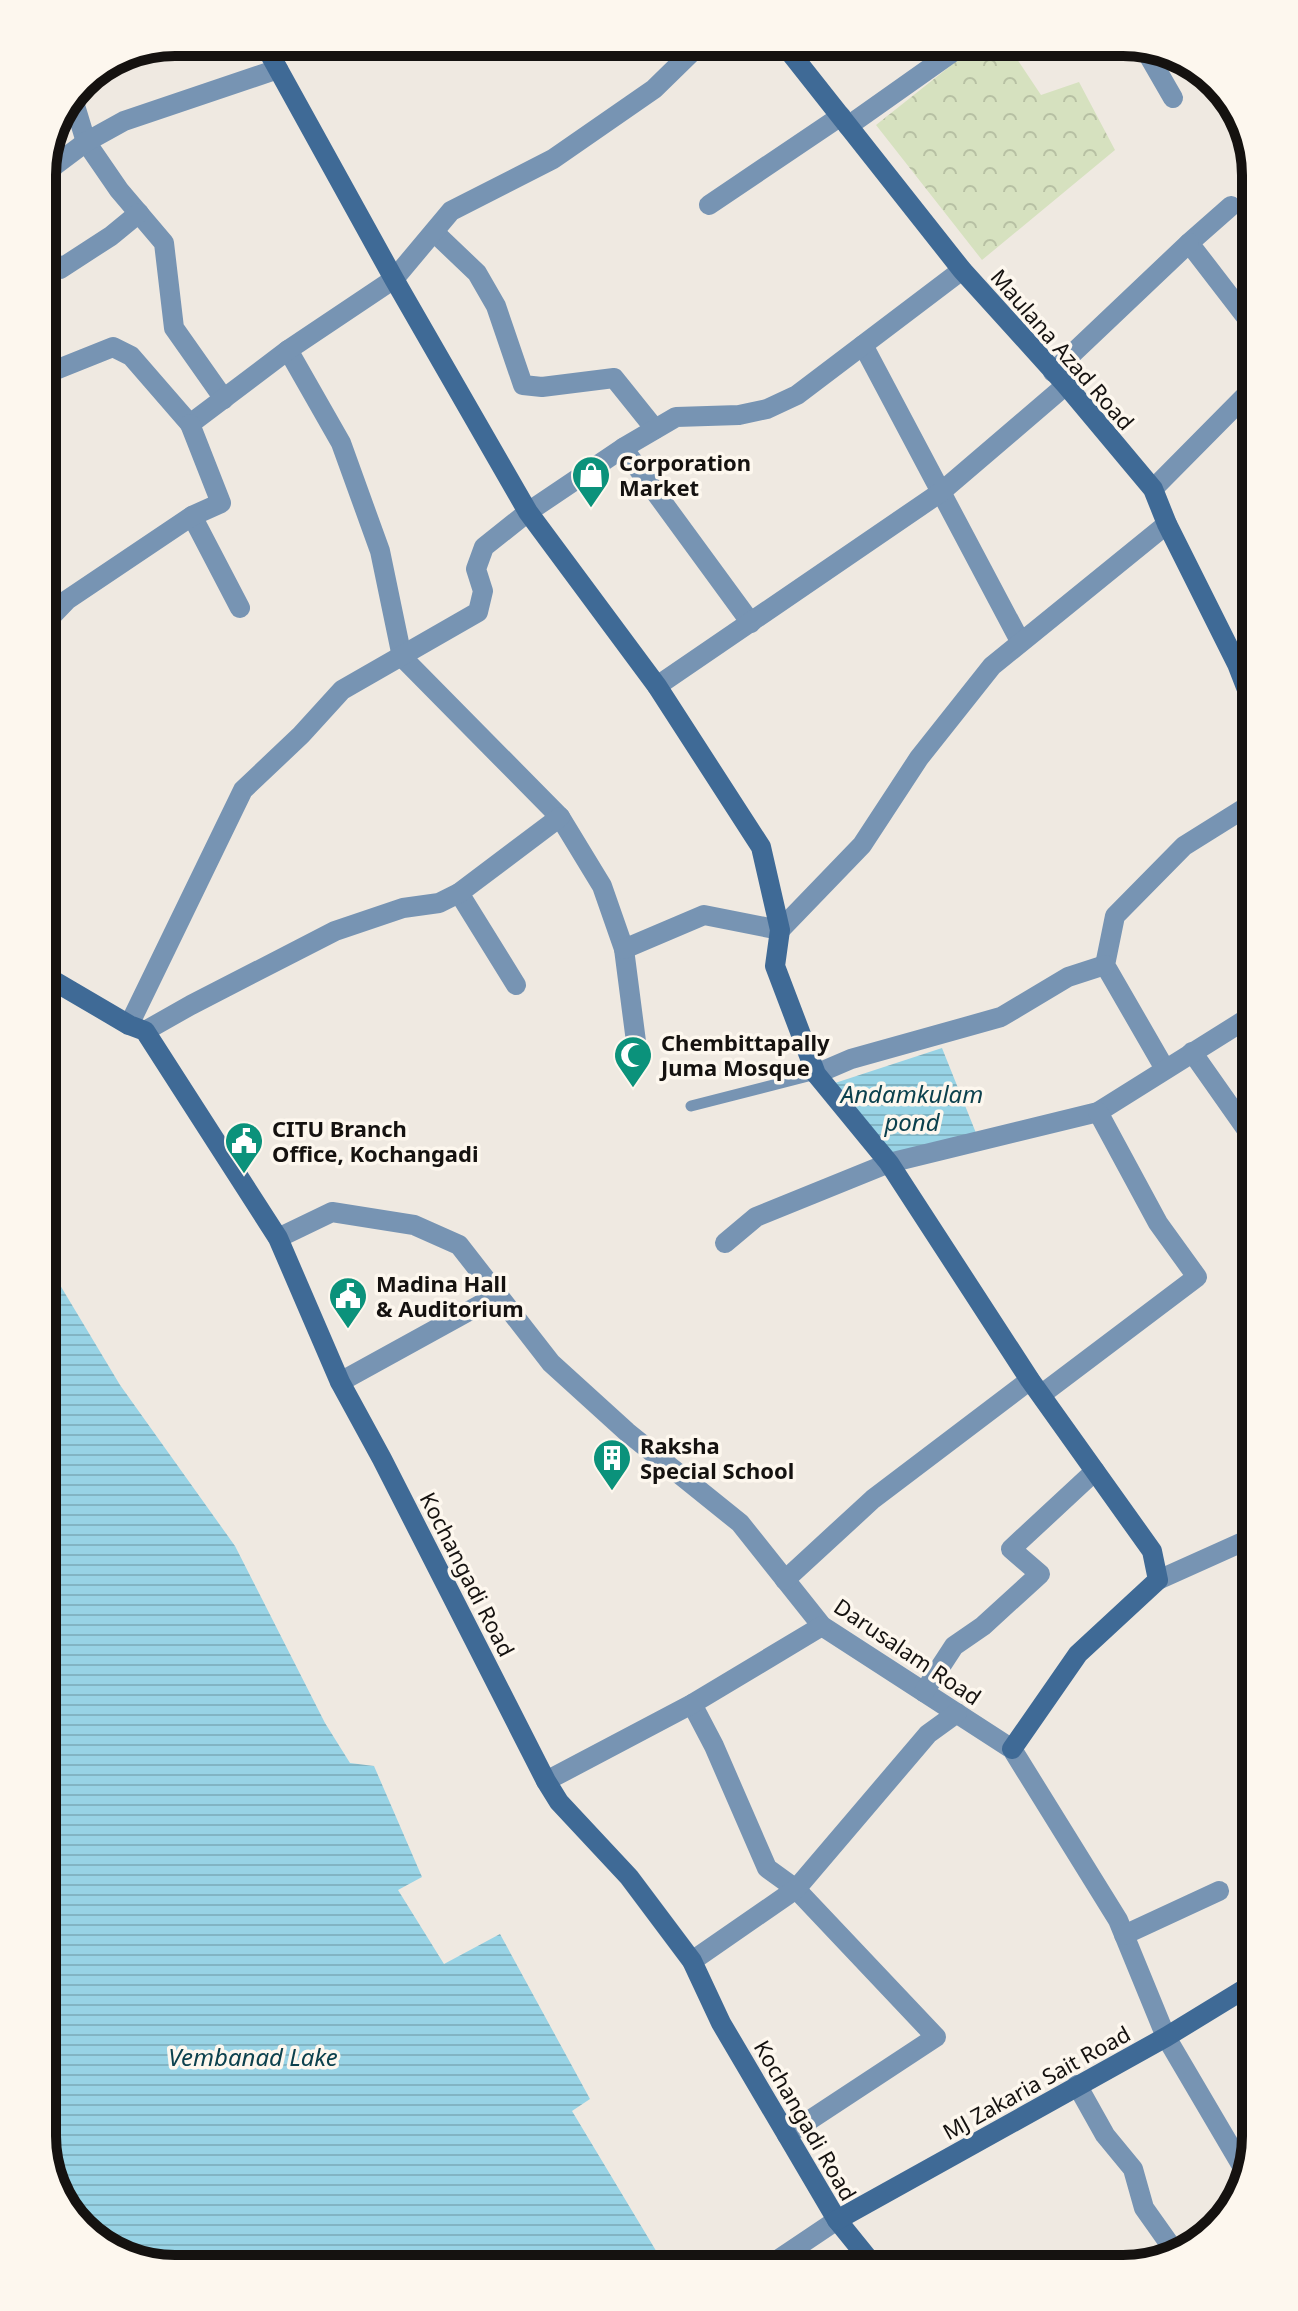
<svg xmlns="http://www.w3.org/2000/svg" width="1298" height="2311" font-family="'Noto Sans',sans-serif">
	<defs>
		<pattern id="park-crowns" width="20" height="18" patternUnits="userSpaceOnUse" patternTransform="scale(2)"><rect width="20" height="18" fill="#d6e1bf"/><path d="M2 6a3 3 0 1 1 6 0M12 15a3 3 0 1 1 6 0" fill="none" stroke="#b7c0a3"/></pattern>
		<pattern id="water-rules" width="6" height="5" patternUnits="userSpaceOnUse" patternTransform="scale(2)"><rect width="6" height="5" fill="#98d3e5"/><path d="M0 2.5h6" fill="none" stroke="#82b4c3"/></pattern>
	</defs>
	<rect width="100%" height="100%" fill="#efe9e1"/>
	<!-- park -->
	<polygon fill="url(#park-crowns)" points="978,44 1007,44 1041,95 1079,82 1115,150 982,260 876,125"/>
	<!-- water -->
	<g fill="url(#water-rules)">
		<polygon points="942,1048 978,1138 893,1158 835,1083"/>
		<polygon points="42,1255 120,1385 235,1546 325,1723 350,1763 374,1766 422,1877 398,1890 444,1964 500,1934 590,2099 572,2111 664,2264 166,2269 101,2246 52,2188 42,2136"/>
	</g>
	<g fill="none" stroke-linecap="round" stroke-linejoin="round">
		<!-- lane -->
		<polyline stroke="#7794b3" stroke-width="11" points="691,1106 816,1074"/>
		<!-- street -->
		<g stroke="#7794b3" stroke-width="20">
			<polyline points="1143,46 1173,98"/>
			<polyline points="73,99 86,142 119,190 164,243 174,328 224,399"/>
			<polyline points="848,126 964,44"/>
			<polyline points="42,175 86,142 124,121 278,69"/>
			<polyline points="709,205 841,116"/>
			<polyline points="1231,206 1189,243 1256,330"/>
			<polyline points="434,232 477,273 496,306 523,385 542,387 614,378 655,429"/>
			<polyline points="42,249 60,269 111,236 139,213"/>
			<polyline points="863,345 1020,641"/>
			<polyline points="288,350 341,443 380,551 402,657 560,817 602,886 624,949 638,1057"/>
			<polyline points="42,367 53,371 113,347 131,356 190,424 288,350 394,279 451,211 553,159 654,89 698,46"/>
			<polyline points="1053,372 1189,243"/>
			<polyline points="623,448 751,623"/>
			<polyline points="1153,489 1256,385"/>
			<polyline points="192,516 240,608"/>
			<polyline points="42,626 67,600 192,516 221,503 190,424"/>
			<polyline points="657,686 941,492 1066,385"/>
			<polyline points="459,893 516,985"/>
			<polyline points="624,949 704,915 780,930 862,845 919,758 992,666 1167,524"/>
			<polyline points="129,1025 243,790 301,735 342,690 478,612 483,591 476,569 484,547 528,512 623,448 676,417 739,415 767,409 797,395 962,270"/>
			<polyline points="145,1031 191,1005 335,931 403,908 439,903 459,893 560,817"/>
			<polyline points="1192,1052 1256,1143"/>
			<polyline points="1165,1069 1105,965 1115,916 1184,846 1256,801"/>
			<polyline points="816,1074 851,1059 1001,1017 1068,977 1105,965"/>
			<polyline points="278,1238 332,1212 414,1225 459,1245 551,1363 627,1432 740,1523 822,1626 1012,1749 1118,1920 1166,2037 1246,2173"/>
			<polyline points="725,1243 756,1217 889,1163 1098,1112 1256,1013"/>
			<polyline points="340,1382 498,1295"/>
			<polyline points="1042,1394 1197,1277 1158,1223 1098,1112"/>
			<polyline points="785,1580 873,1499 1030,1380"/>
			<polyline points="1158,1580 1256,1536"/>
			<polyline points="924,1692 954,1646 983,1626 1040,1574 1011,1549 1095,1471"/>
			<polyline points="692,1704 714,1746 767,1868 796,1889 936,2037 787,2135"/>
			<polyline points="546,1781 692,1704 822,1626"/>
			<polyline points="1124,1935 1219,1891"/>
			<polyline points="692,1961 796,1889 928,1734 957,1713"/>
			<polyline points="1077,2085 1105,2135 1133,2169 1144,2208 1178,2256"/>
			<polyline points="773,2263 837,2220"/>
		</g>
		<!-- secondary -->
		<g stroke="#3f6a96" stroke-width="20">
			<polyline points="785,46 962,270 1066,385 1153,489 1167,524 1237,664 1256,713"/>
			<polyline points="268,51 394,279 528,512 657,686 761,847 780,930 775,966 816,1074 889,1163 1030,1380 1152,1551 1158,1580 1078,1654 1012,1749"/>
			<polyline points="42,974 129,1025 145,1031 278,1238 340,1382 382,1459 546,1781 559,1802 629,1877 692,1961 721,2023 787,2135 837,2220 871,2262"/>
			<polyline points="837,2220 1166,2037 1256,1982"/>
		</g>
	</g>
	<!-- icons -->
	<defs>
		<g id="shop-pin" transform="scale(2)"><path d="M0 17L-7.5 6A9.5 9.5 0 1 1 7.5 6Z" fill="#0b927b" stroke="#fdf7ee"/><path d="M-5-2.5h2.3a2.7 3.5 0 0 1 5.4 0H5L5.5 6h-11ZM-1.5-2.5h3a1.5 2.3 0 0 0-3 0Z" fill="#fff"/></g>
		<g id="mosque-pin" transform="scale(2)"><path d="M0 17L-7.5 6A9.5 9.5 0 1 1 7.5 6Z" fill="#0b927b" stroke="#fdf7ee"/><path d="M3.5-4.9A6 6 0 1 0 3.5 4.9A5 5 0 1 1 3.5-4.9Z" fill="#fff"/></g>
		<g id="civic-pin" transform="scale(2)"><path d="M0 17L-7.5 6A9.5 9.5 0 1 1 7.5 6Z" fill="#0b927b" stroke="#fdf7ee"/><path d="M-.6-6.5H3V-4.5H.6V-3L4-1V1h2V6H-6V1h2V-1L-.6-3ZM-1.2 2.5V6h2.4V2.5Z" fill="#fff"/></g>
		<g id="building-pin" transform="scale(2)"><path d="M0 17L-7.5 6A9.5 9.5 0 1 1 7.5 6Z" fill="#0b927b" stroke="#fdf7ee"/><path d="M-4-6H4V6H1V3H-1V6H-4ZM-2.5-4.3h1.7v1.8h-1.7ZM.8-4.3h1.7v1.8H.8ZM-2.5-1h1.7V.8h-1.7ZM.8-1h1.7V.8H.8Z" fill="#fff"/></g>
	</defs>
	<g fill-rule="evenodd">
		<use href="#shop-pin" x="591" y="475"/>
		<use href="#mosque-pin" x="633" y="1055"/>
		<use href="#civic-pin" x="244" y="1141"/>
		<use href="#civic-pin" x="348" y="1296"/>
		<use href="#building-pin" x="612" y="1458"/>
	</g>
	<g text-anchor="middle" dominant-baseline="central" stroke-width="7" stroke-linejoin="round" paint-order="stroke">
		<!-- street labels -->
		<g font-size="22" fill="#151210" stroke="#fdf7ee">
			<text transform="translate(1063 349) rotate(49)">Maulana Azad Road</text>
			<text transform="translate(468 1574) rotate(63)">Kochangadi Road</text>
			<text transform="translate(908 1651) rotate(34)">Darusalam Road</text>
			<text transform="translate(1036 2082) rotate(-29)">MJ Zakaria Sait Road</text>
			<text transform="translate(806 2120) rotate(60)">Kochangadi Road</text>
		</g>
		<!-- poi labels -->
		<g font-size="22" font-weight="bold" fill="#151210" stroke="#fdf7ee" text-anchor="start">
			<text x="619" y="462">Corporation<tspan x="619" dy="25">Market</tspan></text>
			<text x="661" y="1042">Chembittapally<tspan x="661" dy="25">Juma Mosque</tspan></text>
			<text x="272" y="1128">CITU Branch<tspan x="272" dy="25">Office, Kochangadi</tspan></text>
			<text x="376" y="1283">Madina Hall<tspan x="376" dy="25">&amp; Auditorium</tspan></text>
			<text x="640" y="1445">Raksha<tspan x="640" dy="25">Special School</tspan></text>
		</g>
		<!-- water labels -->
		<g font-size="24" font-style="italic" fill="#0c414e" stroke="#fdf7ee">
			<text x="912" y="1093">Andamkulam<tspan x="912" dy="28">pond</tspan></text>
			<text x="253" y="2056">Vembanad Lake</text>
		</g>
	</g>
	<!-- crop -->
	<path d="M0 0H1298V2311H0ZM175 56H1123A119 119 0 0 1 1242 175V2136A119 119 0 0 1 1123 2255H175A119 119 0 0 1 56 2136V175A119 119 0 0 1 175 56Z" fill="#fdf7ee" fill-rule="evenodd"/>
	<path fill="none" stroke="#151210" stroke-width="10" d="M175 56H1123A119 119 0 0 1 1242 175V2136A119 119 0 0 1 1123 2255H175A119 119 0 0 1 56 2136V175A119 119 0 0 1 175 56Z"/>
</svg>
